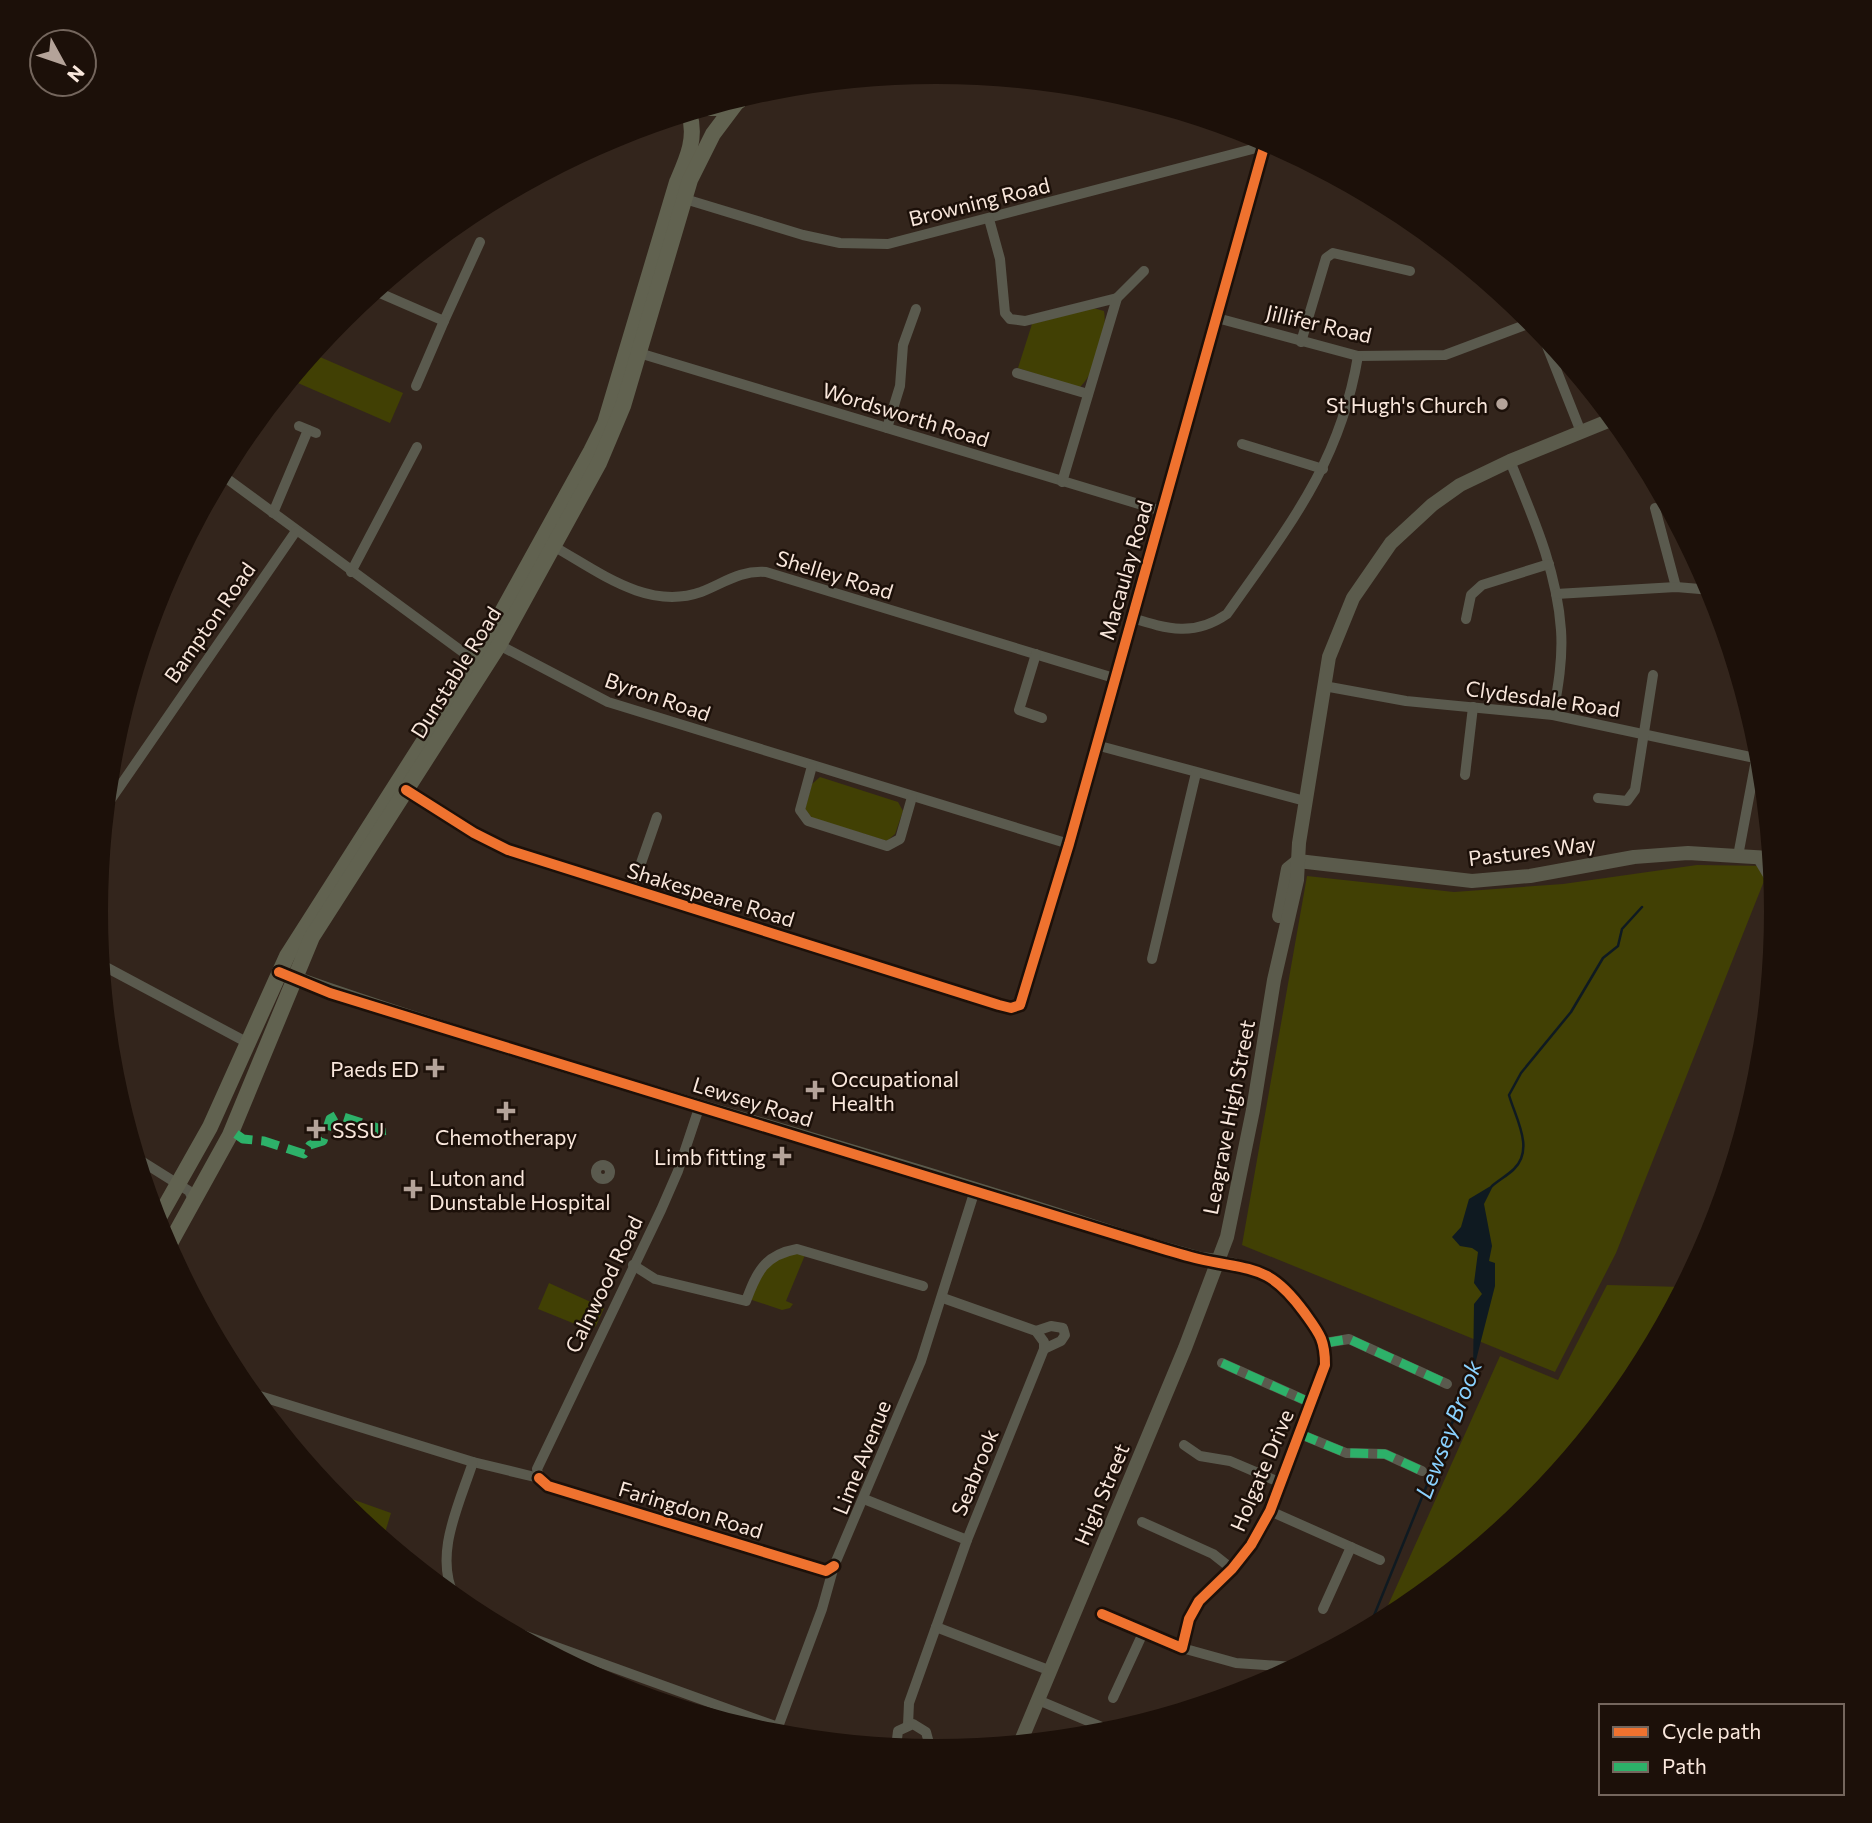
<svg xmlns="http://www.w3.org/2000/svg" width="1872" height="1823" font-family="Commissioner,sans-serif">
	<rect width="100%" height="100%" fill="#33251c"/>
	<!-- green -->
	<g fill="#414004">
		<path d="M1093,308L1104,311C1108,333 1095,374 1079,388L1018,368L1032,324Z"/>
		<polygon points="313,354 403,393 390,423 291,380"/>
		<polygon points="820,777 898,802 903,811 895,834 887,841 812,818 805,809 812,784"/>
		<polygon points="1697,865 1770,866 1616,1253 1555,1372 1242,1245 1307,876 1454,892 1563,884"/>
		<polygon points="794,1253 805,1255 786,1301 793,1304 790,1308 782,1310 752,1300 751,1296 765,1266"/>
		<polygon points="549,1283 604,1308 596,1326 590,1330 538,1309"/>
		<polygon points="1607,1285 1683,1287 1634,1378 1530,1506 1402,1610 1381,1621 1500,1356 1558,1380"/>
		<polygon points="332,1492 391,1513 383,1539 342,1505"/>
	</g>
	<!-- water -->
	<polygon fill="#0f1a21" points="1494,1184 1484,1204 1492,1246 1489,1261 1495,1263 1495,1286 1473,1372 1474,1304 1482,1294 1474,1283 1478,1252 1472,1248 1460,1246 1452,1237 1461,1227 1469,1199"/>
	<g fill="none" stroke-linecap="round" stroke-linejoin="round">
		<!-- stream -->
		<g stroke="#0f1a21" stroke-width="2.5">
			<path d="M1492,1186C1499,1180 1508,1175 1514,1169C1535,1149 1515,1117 1509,1095L1521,1073L1571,1012L1603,958L1618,946L1622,929L1642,907"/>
			<polyline points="1369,1628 1474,1369"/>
		</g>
		<!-- street -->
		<g stroke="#5a5a4e" stroke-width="10">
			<polyline points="685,199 803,235 840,243 888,244 1264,146 1282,149"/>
			<polyline points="989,219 1000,259 1005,313 1010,319 1025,321 1117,298"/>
			<polyline points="375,291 444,321 480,242"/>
			<polyline points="1217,318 1358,356 1445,355 1533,322"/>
			<polyline points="1541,331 1581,432"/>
			<polyline points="1301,342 1326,258 1333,253 1410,271"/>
			<polyline points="639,353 1162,511"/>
			<polyline points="1017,373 1088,394"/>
			<polyline points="416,386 444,321"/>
			<polyline points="299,426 316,433"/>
			<polyline points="887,428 900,386 903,345 916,309"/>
			<polyline points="1242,444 1323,469"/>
			<path d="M1510,461C1532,515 1557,570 1561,630C1563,659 1558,687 1553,715"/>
			<polyline points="222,475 475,661"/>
			<polyline points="1062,482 1117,298 1144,271"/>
			<polyline points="1655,508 1676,587"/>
			<polyline points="273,513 308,430"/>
			<path d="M553,546C598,571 647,611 701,592C724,583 740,570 766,572L1114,678"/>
			<polyline points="351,572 417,447"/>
			<polyline points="1556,594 1676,587 1712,590"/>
			<path d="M1132,618C1168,629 1194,637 1227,614C1288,527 1340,464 1358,356"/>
			<polyline points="1466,619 1471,595 1482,585 1549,564"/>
			<polyline points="499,645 608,702 1069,844"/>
			<polyline points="1036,654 1019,710 1042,718"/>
			<polyline points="1324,686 1406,701 1553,715 1755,758"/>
			<polyline points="1096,745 1305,801"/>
			<polyline points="812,766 800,810 808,821 887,846 900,839 912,797"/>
			<polyline points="1465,775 1473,707"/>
			<polyline points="406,790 474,833 508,850 999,1005 1011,1008 1020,1005 1069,844 1266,140"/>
			<polyline points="1598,798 1627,801 1635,790 1653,675"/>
			<polyline points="107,805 296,531"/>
			<polyline points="1738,856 1759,744"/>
			<polyline points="1757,857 1773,884"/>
			<polyline points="632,889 657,817"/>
			<polyline points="1152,959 1196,773"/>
			<polyline points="102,965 250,1044"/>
			<polyline points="138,1159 189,1191 194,1201"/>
			<circle cx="603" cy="1172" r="7"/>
			<path d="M633,1265L655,1279L746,1301C757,1272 764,1255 797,1249L923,1286"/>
			<polyline points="1036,1331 1051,1326 1063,1328 1065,1335 1061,1341 1044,1349"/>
			<polyline points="1325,1343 1349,1339 1447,1384"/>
			<polyline points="1222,1363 1311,1403"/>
			<polyline points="250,1393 473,1462 539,1478 548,1486 826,1571 834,1566"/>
			<polyline points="1300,1434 1346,1453 1385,1454 1422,1471"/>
			<polyline points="1184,1445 1200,1456 1230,1461 1279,1482"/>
			<polyline points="539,1478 537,1469 661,1210 678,1171 700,1105"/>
			<polyline points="864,1499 967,1540"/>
			<polyline points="1270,1511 1380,1560"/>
			<polyline points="1142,1522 1213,1554 1232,1569"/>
			<path d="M455,1598C433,1555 459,1505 473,1462"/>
			<polyline points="1323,1609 1351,1547"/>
			<polyline points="1102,1614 1182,1648 1189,1619 1199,1601 1232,1569 1251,1545 1270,1511 1325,1365 1325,1343 1286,1288 1270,1276 1234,1263 1217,1261"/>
			<polyline points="501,1627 778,1727"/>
			<polyline points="936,1627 1051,1671"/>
			<polyline points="1182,1648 1236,1663 1294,1667"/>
			<polyline points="1113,1698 1143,1633"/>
			<polyline points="1038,1700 1102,1727 1119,1729"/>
			<polyline points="908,1725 909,1703 967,1540 1044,1349 1044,1342 1036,1331 943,1298"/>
			<polyline points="775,1735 822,1609 834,1566 921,1361 975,1190"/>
			<polyline points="896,1747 898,1731 913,1724 926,1732 929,1743 926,1750"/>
		</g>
		<!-- secondary -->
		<g stroke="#5b5b4c" stroke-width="14">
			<polyline points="1298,861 1472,881 1530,876 1634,857 1688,853 1770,858"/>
			<polyline points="1279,916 1288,869 1298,861"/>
			<path d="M287,975C566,1074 855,1146 1137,1241L1201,1259L1217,1261"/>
			<polyline points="1020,1743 1185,1348 1227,1237 1253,1110 1274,980 1297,880 1299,843 1329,657 1353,598 1391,543 1432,505 1460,485 1510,461 1613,419"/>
		</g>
		<!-- primary -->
		<g stroke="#616250" stroke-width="16">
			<polyline points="706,108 721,108 739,101"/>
			<path d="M157,1221L210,1127L287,956L475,661L591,451L605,423L677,182C687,159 697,138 689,113"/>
			<polyline points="168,1247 230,1135 312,937 499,645 599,463 623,406 690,180 713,134 737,102"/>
		</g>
		<!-- quiet -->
		<g stroke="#2db169" stroke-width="9" stroke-dasharray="18 9" stroke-linecap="butt">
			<polyline points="236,1134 243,1139 264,1141 304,1154 310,1145 323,1141 330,1119 337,1115 381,1129 382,1138"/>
			<polyline points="1325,1343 1349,1339 1447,1384"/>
			<polyline points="1222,1363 1311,1403"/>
			<polyline points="1300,1434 1346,1453 1385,1454 1422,1471"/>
		</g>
		<!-- cycleway casing -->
		<g stroke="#1c1009" stroke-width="15">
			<g id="cycleway">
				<polyline points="406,790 474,833 508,850 999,1005 1011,1008 1020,1005 1069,844 1266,140"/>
				<path d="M279,972L330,993L440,1027L1137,1241C1157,1247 1178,1254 1199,1259C1252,1271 1269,1264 1304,1312C1319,1333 1325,1339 1325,1365L1270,1511L1251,1545L1232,1569L1199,1601L1189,1619L1182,1648L1102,1614"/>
				<polyline points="539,1478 548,1486 826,1571 834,1566"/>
			</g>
		</g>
		<!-- cycleway -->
		<use href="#cycleway" stroke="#ef722f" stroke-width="10"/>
	</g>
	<!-- markers -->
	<g fill="#b4a399" stroke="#1c1009" stroke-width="2.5">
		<circle cx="1502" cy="404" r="7"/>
		<path d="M431.5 1057.5h7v7h7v7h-7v7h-7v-7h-7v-7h7z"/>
		<path d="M811.5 1079.5h7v7h7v7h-7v7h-7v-7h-7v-7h7z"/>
		<path d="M502.5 1100.5h7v7h7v7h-7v7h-7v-7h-7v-7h7z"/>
		<path d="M312.5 1118.5h7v7h7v7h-7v7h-7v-7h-7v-7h7z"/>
		<path d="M778.5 1145.5h7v7h7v7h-7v7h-7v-7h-7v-7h7z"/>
		<path d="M409.5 1178.5h7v7h7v7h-7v7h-7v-7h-7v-7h7z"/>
	</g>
	<g text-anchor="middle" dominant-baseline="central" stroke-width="5" stroke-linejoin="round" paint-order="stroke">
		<!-- street labels -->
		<g font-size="21" fill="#f9e7dc" stroke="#1c1009">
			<text transform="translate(979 201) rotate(-14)">Browning Road</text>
			<text transform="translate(1319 323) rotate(13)">Jillifer Road</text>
			<text transform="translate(906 414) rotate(17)">Wordsworth Road</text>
			<text transform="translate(1125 570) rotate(-74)">Macaulay Road</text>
			<text transform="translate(835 574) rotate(17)">Shelley Road</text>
			<text transform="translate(209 622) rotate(-55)">Bampton Road</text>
			<text transform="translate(455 672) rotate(-58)">Dunstable Road</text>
			<text transform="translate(658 696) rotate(19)">Byron Road</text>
			<text transform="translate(1543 698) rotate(8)">Clydesdale Road</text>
			<text transform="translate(1532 850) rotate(-7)">Pastures Way</text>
			<text transform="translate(711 894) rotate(17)">Shakespeare Road</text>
			<text transform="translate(753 1101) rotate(17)">Lewsey Road</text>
			<text transform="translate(1228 1117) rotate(-79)">Leagrave High Street</text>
			<text transform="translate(603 1284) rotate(-64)">Calnwood Road</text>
			<text transform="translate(861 1457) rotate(-68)">Lime Avenue</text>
			<text transform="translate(1261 1470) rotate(-67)">Holgate Drive</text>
			<text transform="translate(974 1472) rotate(-68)">Seabrook</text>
			<text transform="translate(1101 1494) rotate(-67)">High Street</text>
			<text transform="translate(691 1509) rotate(17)">Faringdon Road</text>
		</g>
		<!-- poi labels -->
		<g font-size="21" fill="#f9e7dc" stroke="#1c1009" text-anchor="end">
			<text x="1488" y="404">St Hugh's Church</text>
			<text x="419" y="1068">Paeds ED</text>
			<text x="831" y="1078" text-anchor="start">Occupational<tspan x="831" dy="24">Health</tspan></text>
			<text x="332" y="1129" text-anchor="start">SSSU</text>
			<text x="506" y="1136" text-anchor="middle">Chemotherapy</text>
			<text x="766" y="1156">Limb fitting</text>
			<text x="429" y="1177" text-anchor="start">Luton and<tspan x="429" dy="24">Dunstable Hospital</tspan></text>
		</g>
		<!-- water labels -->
		<g font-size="23" font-style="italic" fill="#8ad2ff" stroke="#1c1009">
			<text transform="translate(1448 1429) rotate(-69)">Lewsey Brook</text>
		</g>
	</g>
	<!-- crop -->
	<path d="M0 0H1872V1823H0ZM935 84H937A827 827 0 0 1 1764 911V912A827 827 0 0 1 937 1739H935A827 827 0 0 1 108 912V911A827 827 0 0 1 935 84Z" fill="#1c1009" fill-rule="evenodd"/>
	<!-- legend -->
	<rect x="1599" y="1704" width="245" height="91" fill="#1c1009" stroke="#74665d" stroke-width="2"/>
	<rect x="1613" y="1727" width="35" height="10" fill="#ef722f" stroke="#74665d" stroke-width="2"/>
	<text x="1662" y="1739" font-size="21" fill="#f9e7dc">Cycle path</text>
	<rect x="1613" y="1762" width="35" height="10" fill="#2db169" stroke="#74665d" stroke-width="2"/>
	<text x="1662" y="1774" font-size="21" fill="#f9e7dc">Path</text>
	<!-- north arrow -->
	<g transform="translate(63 63) rotate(130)"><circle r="33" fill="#1c1009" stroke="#74665d" stroke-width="2"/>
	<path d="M0-5L12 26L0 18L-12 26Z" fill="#b4a399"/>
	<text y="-10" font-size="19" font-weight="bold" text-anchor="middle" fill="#f9e7dc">N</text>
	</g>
</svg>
